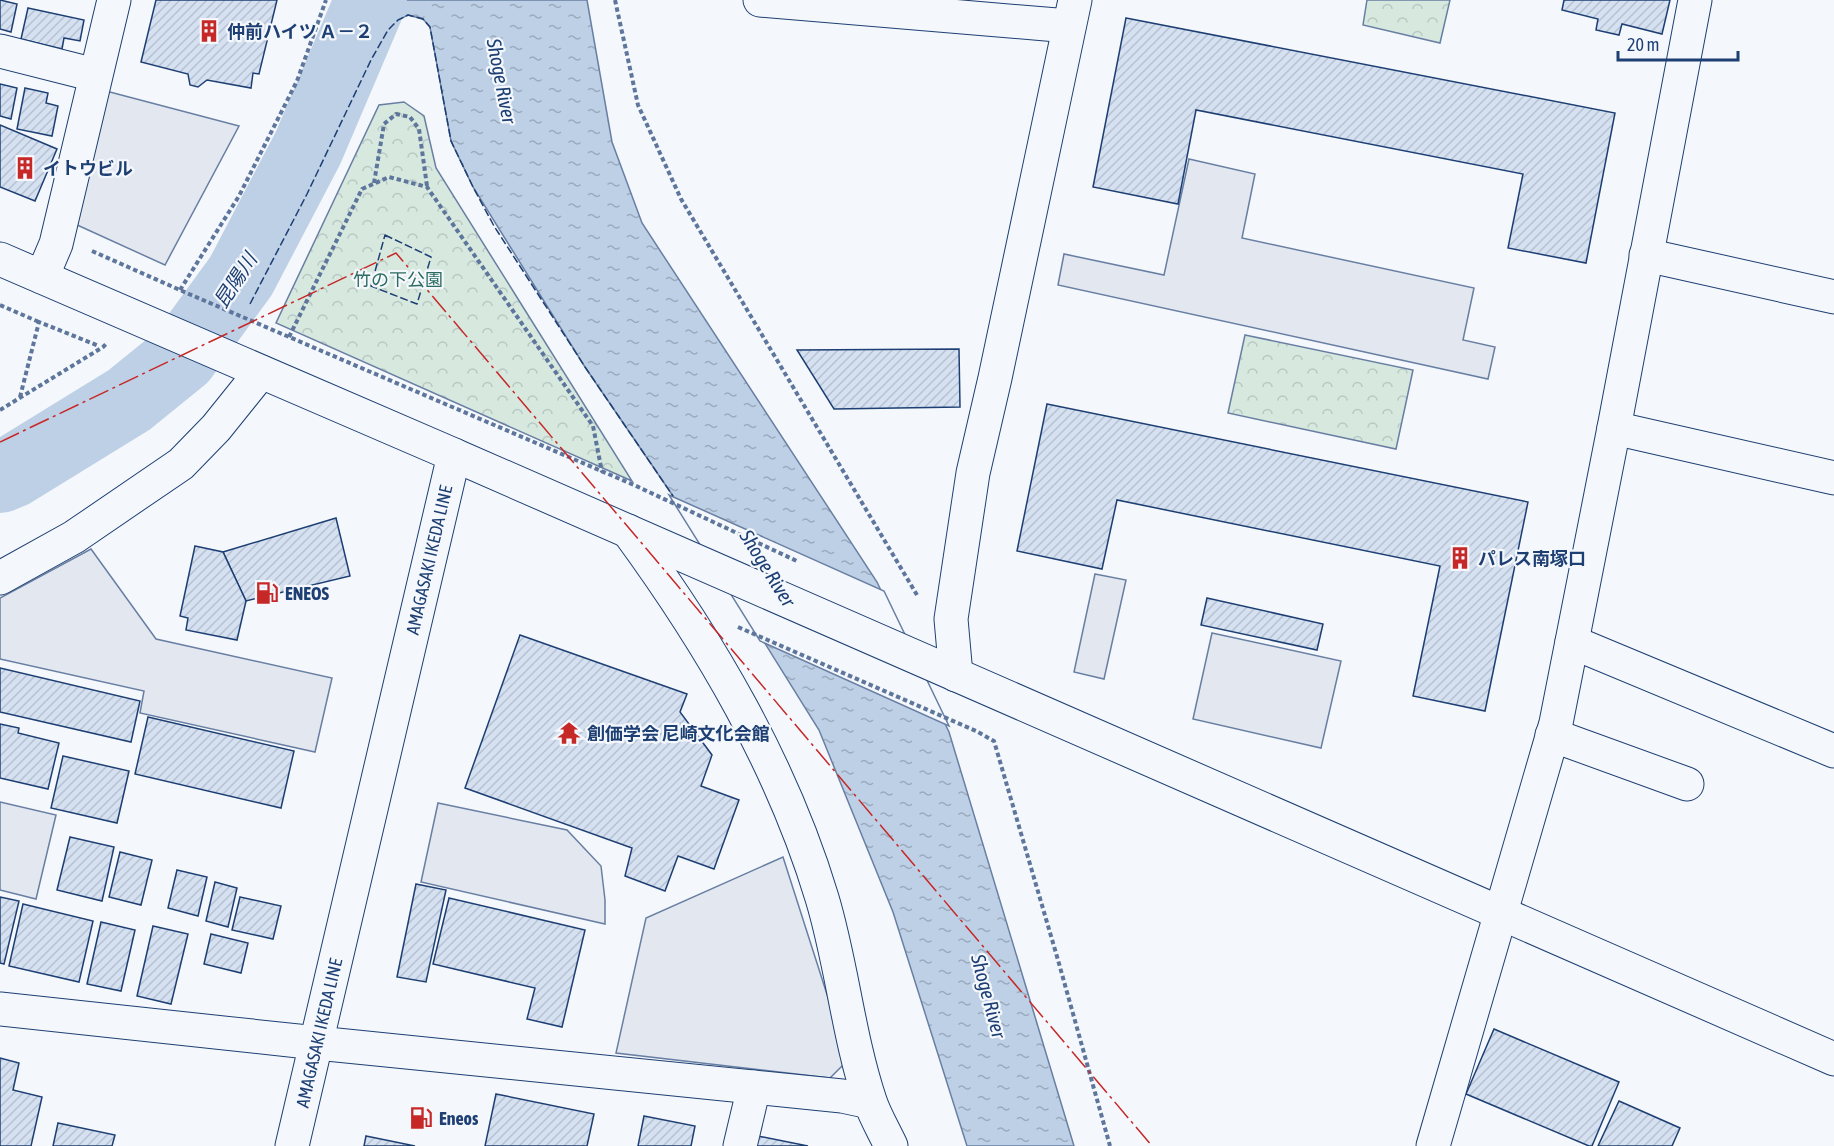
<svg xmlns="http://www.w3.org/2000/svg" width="1834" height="1146" font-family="'Asap Condensed','Noto Sans JP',sans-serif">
	<defs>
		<pattern id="forest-crowns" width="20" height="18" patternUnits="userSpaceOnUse" patternTransform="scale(1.5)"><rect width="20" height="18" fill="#d7e8df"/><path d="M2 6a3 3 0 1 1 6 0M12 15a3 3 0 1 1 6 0" fill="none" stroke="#b8c8c3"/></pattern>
		<pattern id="water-ripples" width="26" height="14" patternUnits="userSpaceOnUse" patternTransform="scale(1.5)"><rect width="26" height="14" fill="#bed0e5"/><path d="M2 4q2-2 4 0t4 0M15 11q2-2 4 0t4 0" fill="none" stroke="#9aaabe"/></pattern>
		<pattern id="building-hatch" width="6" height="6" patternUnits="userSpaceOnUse" patternTransform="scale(1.5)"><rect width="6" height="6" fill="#d5e0f0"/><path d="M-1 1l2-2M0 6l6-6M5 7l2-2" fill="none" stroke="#b6c1d1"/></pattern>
	</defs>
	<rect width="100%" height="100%" fill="#f4f7fb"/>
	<!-- forest -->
	<g fill="url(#forest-crowns)" stroke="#687fa3" stroke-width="1.5">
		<polygon points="1367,0 1450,0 1440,43 1363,25"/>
		<polygon points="404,102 424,116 436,168 632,481 276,323 379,105"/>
		<polygon points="1245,335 1413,370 1396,449 1228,413"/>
	</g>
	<!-- parking -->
	<g fill="#e3e8f0" stroke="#687fa3" stroke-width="1.5">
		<polygon points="106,91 239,126 165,265 75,224"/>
		<polygon points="1189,159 1255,174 1242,238 1474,288 1463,340 1495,347 1488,379 1058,285 1064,254 1164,275"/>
		<polygon points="91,549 156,639 332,678 315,752 140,713 144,691 0,659 0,598"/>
		<polygon points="1095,574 1126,580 1104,679 1074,672"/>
		<polygon points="1212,633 1341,661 1321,748 1193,719"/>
		<polygon points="0,802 56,815 36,899 0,890"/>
		<polygon points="438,803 567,830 601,866 605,900 605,924 421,882"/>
		<polygon points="783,857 848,1060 830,1078 616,1053 646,918"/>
	</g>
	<!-- water -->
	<polygon fill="url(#water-ripples)" stroke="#687fa3" stroke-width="1.5" points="355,0 587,0 612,142 642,223 877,582 949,732 1074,1146 967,1146 893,912 819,730 673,496 585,367 473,187 451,141 430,27 423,19 408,15 398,20 388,30 349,17"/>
	<!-- pier -->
	<polygon fill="#f4f7fb" stroke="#687fa3" stroke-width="1.5" points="669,495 884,591 949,726 760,641"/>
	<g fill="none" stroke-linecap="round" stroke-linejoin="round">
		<!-- river -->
		<polyline stroke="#bed0e5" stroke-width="72" points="0,477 12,472 129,400 182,357 241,276 308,148 371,0"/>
	</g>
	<!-- building -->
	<g fill="url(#building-hatch)" stroke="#1d3f73" stroke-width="1.5">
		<polygon points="0,0 17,4 11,32 0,29"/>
		<polygon points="156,0 277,0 259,74 253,73 251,88 207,80 198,87 190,85 188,74 141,62"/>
		<polygon points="1564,0 1670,0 1662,34 1622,24 1619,35 1596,30 1598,19 1562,10"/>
		<polygon points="28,8 84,20 80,41 64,38 62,49 21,39"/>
		<polygon points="1126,18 1615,113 1586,263 1508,248 1523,174 1196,110 1178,204 1093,187"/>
		<polygon points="0,84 17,88 11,119 0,116"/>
		<polygon points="25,88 48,93 46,103 58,106 52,136 17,129"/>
		<polygon points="0,125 57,149 35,201 0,187"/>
		<polygon points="959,349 960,407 834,409 797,350"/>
		<polygon points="1047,404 1528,502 1485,711 1413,696 1440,566 1117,500 1102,569 1017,551"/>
		<polygon points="336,518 350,576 246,601 223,552"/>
		<polygon points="195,546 223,552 246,601 237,640 186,630 188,618 180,616"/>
		<polygon points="1207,598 1323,624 1317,650 1201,625"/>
		<polygon points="520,635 687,694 680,712 712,755 701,786 739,800 714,869 678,856 665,891 625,876 632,848 465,788"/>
		<polygon points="0,668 140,701 131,742 0,712"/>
		<polygon points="148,717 294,751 281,808 135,774"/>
		<polygon points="0,724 19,728 18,733 59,743 48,789 0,778"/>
		<polygon points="63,756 129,771 117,823 51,808"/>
		<polygon points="70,837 114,847 102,901 57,890"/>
		<polygon points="120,852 152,860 141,905 109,897"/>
		<polygon points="177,870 207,877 198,916 168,908"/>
		<polygon points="215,882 237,888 228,927 206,921"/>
		<polygon points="416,884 446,890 426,982 397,977"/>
		<polygon points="0,897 19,901 4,964 0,963"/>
		<polygon points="240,897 281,906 273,939 232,930"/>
		<polygon points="449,898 585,930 562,1027 527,1019 535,988 433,964"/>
		<polygon points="23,904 93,921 79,982 9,966"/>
		<polygon points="101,922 135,930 121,991 87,984"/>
		<polygon points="153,926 188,934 171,1004 137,996"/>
		<polygon points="211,934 248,943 241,973 204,964"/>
		<polygon points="1494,1029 1619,1082 1592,1146 1589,1146 1466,1094"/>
		<polygon points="0,1058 19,1063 13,1090 42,1097 31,1146 0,1146"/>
		<polygon points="496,1094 594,1114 587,1146 485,1146"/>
		<polygon points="1619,1101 1680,1128 1672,1146 1598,1146"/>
		<polygon points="644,1116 695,1126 691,1146 638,1146"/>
		<polygon points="58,1123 115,1135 112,1146 53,1146"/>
		<polygon points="753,1135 808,1146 751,1146"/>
		<polygon points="366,1136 415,1146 364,1146"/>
	</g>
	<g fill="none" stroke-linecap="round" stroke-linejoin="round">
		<!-- minor casing -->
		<g stroke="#1d3f73" stroke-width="35">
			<g id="minor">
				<polyline points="760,0 1069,26"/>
				<polyline points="0,51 95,75"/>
				<polyline points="1646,255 1834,297"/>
				<polyline points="42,277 56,244 114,0"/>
				<polyline points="1614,428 1834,478"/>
				<path d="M454,455C914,655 1373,859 1834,1059"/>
				<path d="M628,531C710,643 782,765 822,898C842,964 848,1035 870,1101C875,1116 884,1131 891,1146"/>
				<polyline points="0,578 74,537 181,464 216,428 261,372"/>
				<polyline points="1572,642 1834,751"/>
				<polyline points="956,675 951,619 973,473 995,378 1075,0"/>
				<polyline points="1552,735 1687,784"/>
				<polyline points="0,1009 317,1043 842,1096 870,1102"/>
				<polyline points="740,1146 754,1087"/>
				<polyline points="1433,1146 1556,723 1614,428 1695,0"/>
			</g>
		</g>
		<!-- major casing -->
		<g stroke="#1d3f73" stroke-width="35">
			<polyline id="major" points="0,259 454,455 292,1146"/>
		</g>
		<!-- path -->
		<g stroke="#5e769c" stroke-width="4" stroke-dasharray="4.5 3" stroke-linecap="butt">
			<polyline points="615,0 638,105 681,199 917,595"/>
			<polyline points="374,183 384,124 396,114 410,117 419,129 427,186"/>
			<polyline points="92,251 189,294 634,485 799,562"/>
			<polyline points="180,290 239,196 297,81 326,0"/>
			<polyline points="0,305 39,322"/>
			<polyline points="289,337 362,189 389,177 427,187 593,426 602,472"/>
			<polyline points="20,397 39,322 99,346"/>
			<polyline points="0,410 103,347 106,344"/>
			<polyline points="738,627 976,731 994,741 1058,960 1110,1146"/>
		</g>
		<!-- minor -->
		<use href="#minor" stroke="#f4f7fb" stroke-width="33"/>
		<!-- major -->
		<use href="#major" stroke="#f4f7fb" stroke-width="33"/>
		<!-- fence -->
		<g stroke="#1d3f73" stroke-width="1.5" stroke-dasharray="8 3" stroke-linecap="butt">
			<polygon points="385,235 431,257 417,304 371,286"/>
			<polyline points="250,304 307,194 371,60 388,30 398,20 408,15 423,19 430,27 451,141 473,187 494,226 585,367 673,496"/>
		</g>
		<!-- power -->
		<polyline stroke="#c62828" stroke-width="1.5" stroke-dasharray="21 4.5 3 4.5" stroke-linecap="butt" points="0,442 396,253 1152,1146"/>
	</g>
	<!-- icons -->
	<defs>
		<g id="building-bare" transform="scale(1.8)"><path d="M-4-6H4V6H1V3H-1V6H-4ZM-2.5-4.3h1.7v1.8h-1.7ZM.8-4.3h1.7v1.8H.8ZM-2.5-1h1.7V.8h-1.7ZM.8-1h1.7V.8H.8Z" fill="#c62828" stroke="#f4f7fb" stroke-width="2.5" paint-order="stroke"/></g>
		<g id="fuel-bare" transform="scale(1.8)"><path d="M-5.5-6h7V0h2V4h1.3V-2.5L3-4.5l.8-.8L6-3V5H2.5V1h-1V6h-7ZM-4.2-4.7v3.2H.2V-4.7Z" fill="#c62828" stroke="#f4f7fb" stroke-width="2.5" paint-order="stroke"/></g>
		<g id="temple-bare" transform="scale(1.8)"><path d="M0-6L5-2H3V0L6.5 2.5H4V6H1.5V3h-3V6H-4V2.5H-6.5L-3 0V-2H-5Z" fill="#c62828" stroke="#f4f7fb" stroke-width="2.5" paint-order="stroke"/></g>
	</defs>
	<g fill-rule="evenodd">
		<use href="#building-bare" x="209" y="31"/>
		<use href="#building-bare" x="25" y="168"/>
		<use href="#building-bare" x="1460" y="558"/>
		<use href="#fuel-bare" x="267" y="593"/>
		<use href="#temple-bare" x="569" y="733"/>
		<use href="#fuel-bare" x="421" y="1118"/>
	</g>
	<g text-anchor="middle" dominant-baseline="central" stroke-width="4.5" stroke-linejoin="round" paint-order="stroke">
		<!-- poi labels -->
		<g font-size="18" font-weight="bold" fill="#1d3f73" stroke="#f4f7fb" text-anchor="start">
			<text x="227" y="31">仲前ハイツ Ａ－２</text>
			<text x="43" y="168">イトウビル</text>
			<text x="1478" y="558">パレス南塚口</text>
			<text x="285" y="593">ENEOS</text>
			<text x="587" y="733">創価学会 尼崎文化会館</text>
			<text x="439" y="1118">Eneos</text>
		</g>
		<!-- park labels -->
		<g font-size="18" fill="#2c6c60" stroke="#f4f7fb">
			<text x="398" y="279">竹の下公園</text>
		</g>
		<!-- street labels -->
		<g font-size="18" fill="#1d3f73" stroke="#f4f7fb">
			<text transform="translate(429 560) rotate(-77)">AMAGASAKI IKEDA LINE</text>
			<text transform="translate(319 1033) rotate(-77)">AMAGASAKI IKEDA LINE</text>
		</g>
		<!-- water labels -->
		<g font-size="20" font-style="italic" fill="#1d3f73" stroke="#f4f7fb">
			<text transform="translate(502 81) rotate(79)">Shoge River</text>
			<text transform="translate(235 280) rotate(-57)">昆陽川</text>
			<text transform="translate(768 568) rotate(58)">Shoge River</text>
			<text transform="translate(989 996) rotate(75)">Shoge River</text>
		</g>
	</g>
	<!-- scale -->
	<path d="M1618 51v9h120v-9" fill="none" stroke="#1d3f73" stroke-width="3"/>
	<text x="1627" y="51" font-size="18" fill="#1d3f73" stroke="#f4f7fb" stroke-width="4.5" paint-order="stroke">20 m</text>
</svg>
